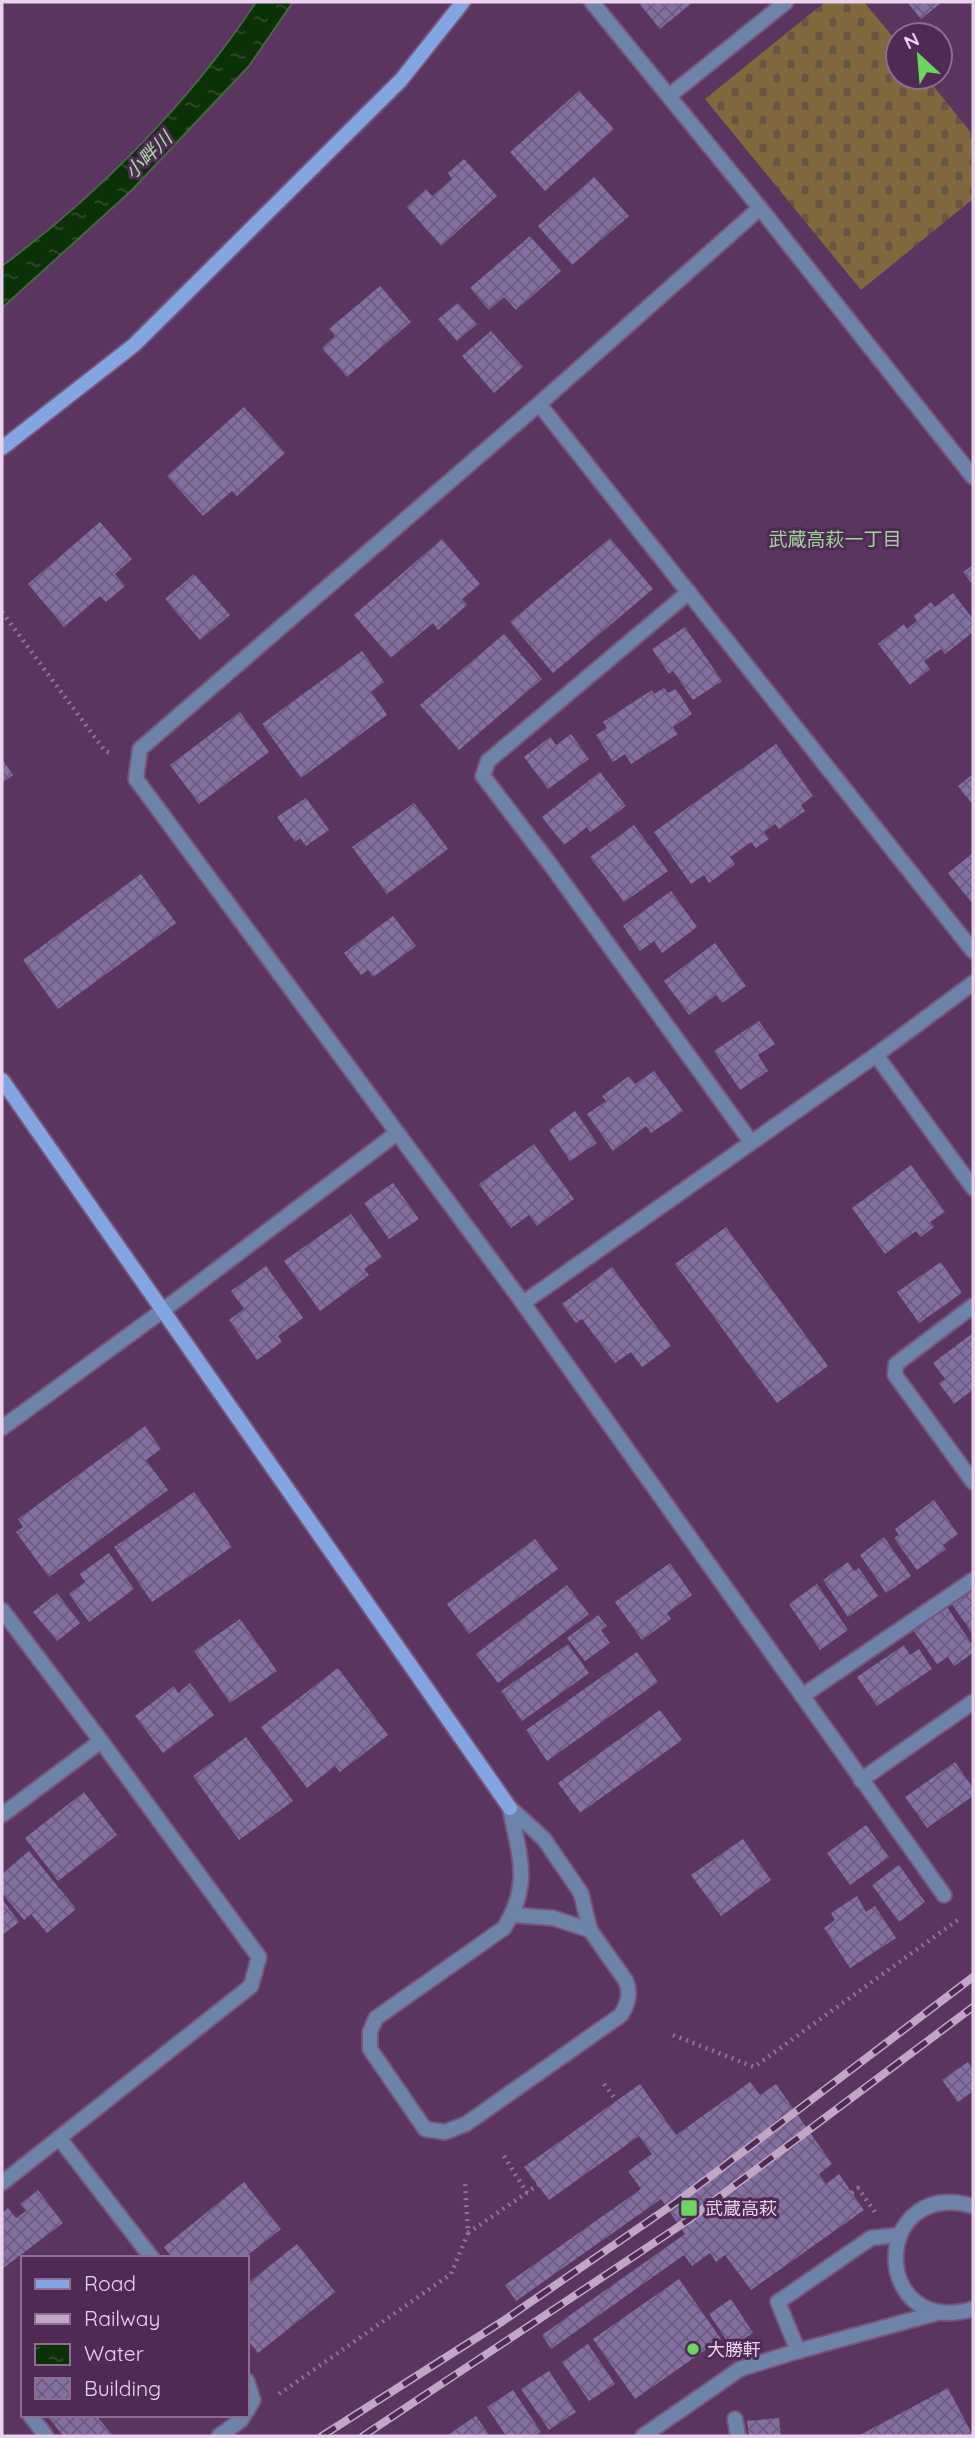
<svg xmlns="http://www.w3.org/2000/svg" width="975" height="2438" font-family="Quicksand,'Noto Sans JP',sans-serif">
	<defs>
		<pattern id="cemetery-stones" width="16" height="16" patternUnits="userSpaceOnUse" patternTransform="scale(1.75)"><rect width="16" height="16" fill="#82693d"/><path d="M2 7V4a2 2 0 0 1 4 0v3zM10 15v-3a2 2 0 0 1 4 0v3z" fill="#675642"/></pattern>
		<pattern id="water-ripples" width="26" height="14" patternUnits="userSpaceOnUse" patternTransform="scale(1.75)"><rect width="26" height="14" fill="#0b3106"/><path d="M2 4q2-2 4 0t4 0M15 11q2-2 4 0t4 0" fill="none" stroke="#2f4e2b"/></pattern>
		<pattern id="building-cross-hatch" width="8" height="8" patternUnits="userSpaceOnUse" patternTransform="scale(1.75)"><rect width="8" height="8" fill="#8370a3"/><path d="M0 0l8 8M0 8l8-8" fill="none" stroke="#6b5c7e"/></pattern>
	</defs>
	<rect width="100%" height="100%" fill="#593560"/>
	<!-- cemetery -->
	<polygon fill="url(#cemetery-stones)" points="825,2 864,2 898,43 898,77 926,77 973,135 973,199 861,290 705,99"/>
	<!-- water -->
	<path fill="url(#water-ripples)" stroke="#4e624b" stroke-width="2" d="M256,2H293L249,66L131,191L2,308V266C98,195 190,102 256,2Z"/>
	<!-- building -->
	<g fill="url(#building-cross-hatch)">
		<polygon points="638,2 693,2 660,29"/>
		<polygon points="907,2 942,2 921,19"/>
		<polygon points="579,91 614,129 545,191 510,152"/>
		<polygon points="464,159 497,196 441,246 407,207 426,189 432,196 452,179 448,173"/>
		<polygon points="594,177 629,216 572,265 538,226"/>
		<polygon points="530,236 561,271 516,310 504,297 489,310 470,288"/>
		<polygon points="380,286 411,322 347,377 322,348 335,336 329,329"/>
		<polygon points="458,303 477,324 457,341 438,319"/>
		<polygon points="491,331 523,367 494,393 462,356"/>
		<polygon points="244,407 285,453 237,496 232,491 203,516 167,476"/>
		<polygon points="100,522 132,559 115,574 125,586 106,602 100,596 64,627 28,584"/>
		<polygon points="610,538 653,589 553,673 510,622"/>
		<polygon points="442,539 480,584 462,599 467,605 438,630 433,623 391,658 354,615"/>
		<polygon points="973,565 973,585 963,572"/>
		<polygon points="194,574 230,615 200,640 165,599"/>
		<polygon points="953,593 973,619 973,632 945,654 941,649 924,661 930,669 910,685 878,644 904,624 907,629 917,621 914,616 931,602 935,607"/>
		<polygon points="685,627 722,681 693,700 673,671 669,674 652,649"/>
		<polygon points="504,634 542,679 459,750 420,705"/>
		<polygon points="362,651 384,682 371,692 387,715 301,778 262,724"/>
		<polygon points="664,688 668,693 676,689 692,714 673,727 678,734 631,764 625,754 613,762 596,735 607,728 603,722 652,690 654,694"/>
		<polygon points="240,712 269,752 199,804 170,765"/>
		<polygon points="571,734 589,759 548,789 524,757 550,737 556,745"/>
		<polygon points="776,744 813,796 801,805 805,811 779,829 775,824 764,832 769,839 756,848 751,842 730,857 735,864 709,883 704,875 691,884 654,832"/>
		<polygon points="2,759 13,775 2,783"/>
		<polygon points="600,772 626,806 590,832 587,827 564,845 542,817"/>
		<polygon points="973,774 973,805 958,786"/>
		<polygon points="306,798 329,830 306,846 300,838 295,842 277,817"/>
		<polygon points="414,803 448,849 387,894 352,847"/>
		<polygon points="634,825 668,871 624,902 590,857"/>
		<polygon points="973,853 973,905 948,873"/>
		<polygon points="141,874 176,923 58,1009 23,960"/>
		<polygon points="671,891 697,927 662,953 654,941 640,951 623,926"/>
		<polygon points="393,916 416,946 373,977 368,970 361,975 344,953"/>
		<polygon points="715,943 746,986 722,1003 716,995 689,1015 664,981"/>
		<polygon points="759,1021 775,1044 758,1055 768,1071 740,1090 714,1051"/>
		<polygon points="654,1071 683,1111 651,1133 646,1126 613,1151 587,1114 606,1101 602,1096 629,1076 635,1084"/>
		<polygon points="575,1111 597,1143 570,1161 549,1130"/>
		<polygon points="534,1144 574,1199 537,1226 529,1215 511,1228 479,1184"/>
		<polygon points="911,1165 945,1212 930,1222 934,1227 921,1237 916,1231 885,1254 852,1208"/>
		<polygon points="393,1183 419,1219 389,1239 364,1203"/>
		<polygon points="351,1214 382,1257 364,1269 369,1275 320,1311 284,1261"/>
		<polygon points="726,1227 828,1366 777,1403 675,1264"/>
		<polygon points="941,1262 962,1293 919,1323 897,1292"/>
		<polygon points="266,1266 303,1318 278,1336 282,1342 257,1360 229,1320 244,1309 231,1291"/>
		<polygon points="612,1267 671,1346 642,1367 631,1352 615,1363 582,1319 576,1323 562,1304"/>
		<polygon points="973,1333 973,1394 971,1391 954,1404 939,1383 945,1379 933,1363"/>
		<polygon points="145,1426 161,1449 146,1460 168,1490 49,1577 16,1532 23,1527 18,1519"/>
		<polygon points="194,1492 232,1547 152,1602 114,1547"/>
		<polygon points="934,1500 958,1534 943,1545 946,1549 917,1570 894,1538 899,1535 895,1529"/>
		<polygon points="884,1537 911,1576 886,1593 860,1555"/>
		<polygon points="535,1539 558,1569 469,1634 447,1604"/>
		<polygon points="109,1553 134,1589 89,1622 69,1594 85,1582 80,1574"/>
		<polygon points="848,1562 854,1571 859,1568 878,1596 848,1617 823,1580"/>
		<polygon points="670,1563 692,1595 667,1613 671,1619 642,1640 615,1602"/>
		<polygon points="817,1584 848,1630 820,1650 789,1604"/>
		<polygon points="567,1585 589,1614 498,1683 476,1654"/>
		<polygon points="973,1590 973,1635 952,1604"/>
		<polygon points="57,1593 80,1623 57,1641 33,1612"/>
		<polygon points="947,1607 973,1646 973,1653 954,1666 948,1657 937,1664 913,1630"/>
		<polygon points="598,1615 607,1626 601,1630 610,1643 585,1661 567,1638"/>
		<polygon points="240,1619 277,1671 230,1703 194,1651"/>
		<polygon points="568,1644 589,1673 522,1721 501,1691"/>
		<polygon points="904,1645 910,1655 919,1649 932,1669 877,1706 857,1677"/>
		<polygon points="637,1652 658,1682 547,1761 526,1730"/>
		<polygon points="338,1668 388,1735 340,1772 335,1766 307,1788 261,1727"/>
		<polygon points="190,1683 214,1715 163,1753 135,1716 174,1686 178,1693"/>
		<polygon points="660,1710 682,1740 580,1813 558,1783"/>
		<polygon points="246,1737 293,1801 239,1840 193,1776"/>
		<polygon points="955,1762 973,1788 973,1796 927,1828 905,1797"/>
		<polygon points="84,1792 117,1835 58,1881 25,1838"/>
		<polygon points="866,1825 889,1857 850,1885 827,1853"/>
		<polygon points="743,1839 771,1880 721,1916 691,1875"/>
		<polygon points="29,1851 76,1909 47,1933 31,1914 24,1920 2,1893 2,1874"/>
		<polygon points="899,1865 925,1902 899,1922 872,1885"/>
		<polygon points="857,1896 866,1912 875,1906 896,1938 850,1968 824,1928 835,1920 831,1913"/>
		<polygon points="2,1899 19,1922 2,1935"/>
		<polygon points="968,2062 973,2070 973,2091 958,2102 942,2080"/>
		<polygon points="750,2082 760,2095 776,2084 832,2164 819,2174 826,2184 839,2174 864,2210 751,2290 725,2255 716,2262 710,2253 692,2266 684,2255 551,2349 542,2335 685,2234 661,2199 516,2301 505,2285 641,2189 628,2171 652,2154 639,2136 549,2200 524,2167 640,2084 676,2135"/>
		<polygon points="244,2182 281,2229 244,2258 172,2258 164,2247"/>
		<polygon points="38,2190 63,2223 2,2269 2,2213 8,2208 16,2218 26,2211 20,2204"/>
		<polygon points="297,2244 335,2292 258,2353 247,2339 247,2284"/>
		<polygon points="679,2279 721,2339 635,2399 593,2339"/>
		<polygon points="731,2299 753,2333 731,2347 709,2314"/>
		<polygon points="588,2344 615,2384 589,2401 562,2362"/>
		<polygon points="549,2371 576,2412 549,2430 521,2389"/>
		<polygon points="948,2388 973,2436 858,2436"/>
		<polygon points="513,2390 541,2432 534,2436 506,2436 487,2407"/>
		<polygon points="47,2415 96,2415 113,2436 63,2436"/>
		<polygon points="476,2416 490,2436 446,2436"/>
		<polygon points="779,2418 781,2436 749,2436 747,2421"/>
	</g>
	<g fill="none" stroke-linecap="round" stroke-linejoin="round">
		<!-- lane casing -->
		<g stroke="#76557c" stroke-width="18">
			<g id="lane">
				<path d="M510,1808L544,1839L581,1893L590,1930L626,1981C631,1994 628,2003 621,2015L466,2124L445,2132L425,2129L370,2049V2032L376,2018L504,1928C532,1884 519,1855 510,1808Z"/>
				<polyline points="513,1915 553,1918 590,1930"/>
				<polyline points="30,2415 46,2436"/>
				<polyline points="735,2419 738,2436"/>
			</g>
		</g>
		<!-- street casing -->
		<g stroke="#76557c" stroke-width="18">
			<g id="street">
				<polyline points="592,2 760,208 539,404 973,951"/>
				<polyline points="669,96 786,2"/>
				<polyline points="760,208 973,477"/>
				<polyline points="539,404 140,749 136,779 523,1303 944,1895"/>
				<polyline points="689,592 488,761 483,776 550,864 751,1142"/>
				<polyline points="876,1055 973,1188"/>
				<polyline points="523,1303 876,1055 973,983"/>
				<polyline points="973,1306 896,1364 895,1375 973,1482"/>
				<polyline points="2,1428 162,1311 397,1133"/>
				<polyline points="2,1610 101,1741 259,1957 251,1986 2,2183"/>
				<polyline points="802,1696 973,1580"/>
				<polyline points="861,1780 973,1702"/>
				<polyline points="2,1815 101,1741"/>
				<polyline points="60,2139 152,2258"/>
				<path d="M973,2206C870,2177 870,2339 973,2309"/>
				<polyline points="899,2235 871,2238 778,2302 798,2351 937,2313"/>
				<polyline points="247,2381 253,2400 247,2411"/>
				<polyline points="219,2436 241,2420 244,2415"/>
				<polyline points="643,2436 740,2369 798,2351"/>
			</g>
		</g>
		<!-- secondary casing -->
		<g stroke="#76557c" stroke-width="18">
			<g id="secondary">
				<polyline points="2,448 134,345 401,80 463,2"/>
				<polyline points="2,1080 510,1808"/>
			</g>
		</g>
		<!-- path -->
		<g stroke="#917297" stroke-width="4.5" stroke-dasharray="2 5" stroke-linecap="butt">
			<polyline points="2,612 105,751 112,754"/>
			<polyline points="673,2035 754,2067 959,1919"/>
			<polyline points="604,2084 617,2101"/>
			<polyline points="504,2156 527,2193"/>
			<polyline points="852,2193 858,2188 875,2212"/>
			<polyline points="468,2233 538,2185"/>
			<polyline points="279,2394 451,2274 468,2233 465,2183"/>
		</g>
		<!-- lane -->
		<use href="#lane" stroke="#6d83a9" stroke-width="14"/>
		<!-- street -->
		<use href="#street" stroke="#6d83a9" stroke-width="14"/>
		<!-- secondary -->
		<use href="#secondary" stroke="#83a5e1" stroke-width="14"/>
		<!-- rail casing -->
		<g stroke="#c1a7c6" stroke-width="8">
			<g id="rail">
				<polyline points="322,2436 503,2321 678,2201 973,1977"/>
				<polyline points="363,2436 687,2221 973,2007"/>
			</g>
		</g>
		<!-- rail -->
		<use href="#rail" stroke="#4e2a54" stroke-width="5" stroke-dasharray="16" stroke-linecap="butt"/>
	</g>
	<!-- markers -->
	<g fill="#6ed360" stroke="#4e2a54" stroke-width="2.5">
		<rect x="680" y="2199" width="18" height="18" rx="3.5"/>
		<circle cx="693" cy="2349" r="7"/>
	</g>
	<g text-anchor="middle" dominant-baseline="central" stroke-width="6" stroke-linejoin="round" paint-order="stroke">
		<!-- poi labels -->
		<g font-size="18" fill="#e9d3ed" stroke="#4e2a54" text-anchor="start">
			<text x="705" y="2208">武蔵高萩</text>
			<text x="707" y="2349">大勝軒</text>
		</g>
		<!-- water labels -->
		<g font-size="19" font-style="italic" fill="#a6e29d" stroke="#4e2a54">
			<text transform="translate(148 155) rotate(-45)">小畔川</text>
		</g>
		<!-- neighbourhood labels -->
		<g font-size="19" fill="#a0d598" stroke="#4e2a54">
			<text x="835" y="539">武蔵高萩一丁目</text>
		</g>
	</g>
	<!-- border -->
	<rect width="975" height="2438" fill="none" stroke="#e9d3ed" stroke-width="7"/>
	<!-- legend -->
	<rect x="21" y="2256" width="228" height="161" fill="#4e2a54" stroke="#8c6e91" stroke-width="2"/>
	<rect x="35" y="2279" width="35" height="10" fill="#83a5e1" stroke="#8c6e91" stroke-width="2"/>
	<text x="84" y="2291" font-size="21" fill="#e9d3ed">Road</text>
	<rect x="35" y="2314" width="35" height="10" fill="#c1a7c6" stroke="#8c6e91" stroke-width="2"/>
	<text x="84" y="2326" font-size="21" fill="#e9d3ed">Railway</text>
	<rect x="35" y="2344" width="35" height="21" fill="url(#water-ripples)" stroke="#8c6e91" stroke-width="2"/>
	<text x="84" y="2361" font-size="21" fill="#e9d3ed">Water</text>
	<rect x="35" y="2378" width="35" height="21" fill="url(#building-cross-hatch)" stroke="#8c6e91" stroke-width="2"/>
	<text x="84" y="2396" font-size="21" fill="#e9d3ed">Building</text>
	<!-- north arrow -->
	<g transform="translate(919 56) rotate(334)"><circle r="33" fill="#4e2a54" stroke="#8c6e91" stroke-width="2"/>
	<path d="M0-5L12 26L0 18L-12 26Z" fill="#6ed360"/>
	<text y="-10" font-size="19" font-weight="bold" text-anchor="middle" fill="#e9d3ed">N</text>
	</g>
</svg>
